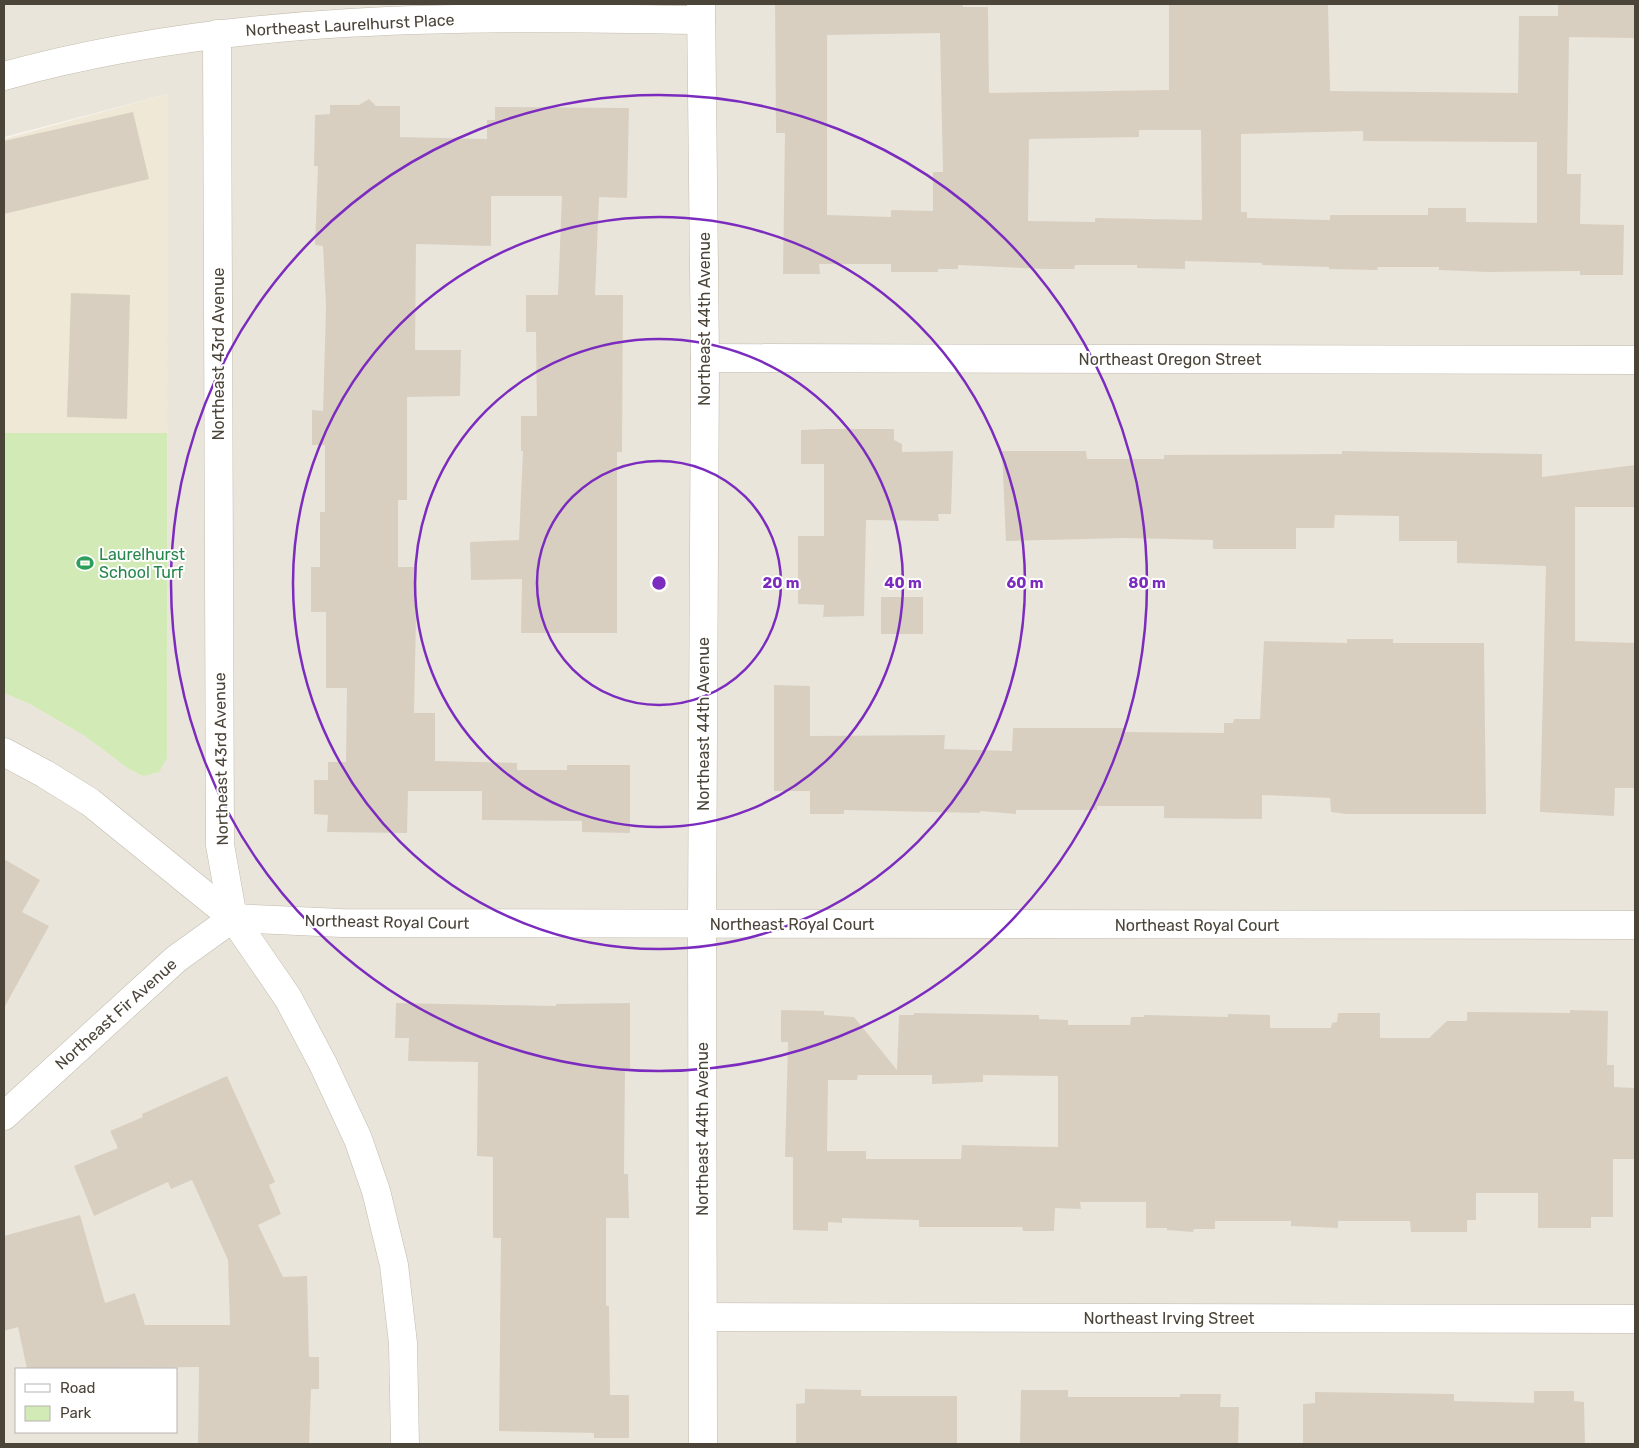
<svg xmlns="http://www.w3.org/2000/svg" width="1639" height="1448" font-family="Rubik,sans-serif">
	<rect width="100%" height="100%" fill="#f6f3ec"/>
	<!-- residential -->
	<path fill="#eae5da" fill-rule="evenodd" d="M4,4H1635V1444H4V693L30,704L85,736L129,769L143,776L168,94L4,137ZM16,1369H176V1432H16Z"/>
	<!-- education -->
	<polygon fill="#efe8d6" points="168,94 167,758 159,772 143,776 129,769 85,736 30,704 4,693 4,139"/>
	<!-- green -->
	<polygon fill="#d2eab5" points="4,433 167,433 167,758 159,772 143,776 129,769 85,736 30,704 4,693"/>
	<!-- building -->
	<g fill="#d8cfc1" fill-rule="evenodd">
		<path d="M775,4H963V7H988L989,93L1169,90V4H1328L1330,91L1518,93L1519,16H1558V4H1635V38L1569,37L1567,174H1581L1580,224L1624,225L1623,275H1580V271L1488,272L1439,270V267H1378L1377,270L1329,269V267L1262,265V263L1185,261V269L1137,268V265H1075L1074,269H1046L958,265V269H938V272H891V264H819L820,274H783L785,133H776ZM940,33L943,172H933V211L891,210V217L827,215V35ZM1139,130H1201L1202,220L1095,218V222L1028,221L1029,139L1139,137ZM1363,131V141L1537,142V223L1466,222V208H1428V215H1330V220L1247,218V212H1241V134Z"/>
		<polygon points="369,99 376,106 400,106 400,137 487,139 487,120 495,120 495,107 629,108 627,198 599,197 595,295 623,295 622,452 617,452 617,633 521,633 522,579 471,580 470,542 519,540 523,451 521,451 521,416 537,416 536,332 526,332 526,295 558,295 562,196 491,196 491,246 416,244 415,350 461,350 460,396 407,397 407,500 398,500 398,567 417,567 414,713 435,713 435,761 517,763 517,770 567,770 567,765 630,765 630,833 582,832 582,821 482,820 482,791 408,791 407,833 327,832 328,815 314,814 314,780 328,780 328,762 346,762 347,688 326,688 326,612 311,612 311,567 320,567 320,512 325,512 325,445 312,445 312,410 323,411 326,307 323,246 315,245 318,166 314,166 315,115 330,114 330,105 359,105"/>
		<polygon points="133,112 149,179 4,214 4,141"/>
		<polygon points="71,293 130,295 127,419 67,417"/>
		<polygon points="825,429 894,429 894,440 902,444 902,452 953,451 951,514 938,514 939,521 866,520 864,616 823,617 824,605 798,604 798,536 824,536 824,464 801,464 801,430"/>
		<polygon points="1002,451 1086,451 1087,459 1164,459 1164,455 1342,454 1342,451 1542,454 1542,477 1635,465 1635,507 1575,507 1575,641 1635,643 1635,788 1615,788 1614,816 1540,812 1546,566 1457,563 1457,541 1399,541 1399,516 1335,515 1334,528 1296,528 1296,549 1213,549 1213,540 1124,538 1006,541"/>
		<rect x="881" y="597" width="42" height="37"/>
		<polygon points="1347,639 1393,639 1393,643 1484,643 1486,814 1346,814 1331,812 1330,798 1262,795 1262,819 1164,818 1164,806 1097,806 1097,810 1016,810 1016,814 980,811 980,813 844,810 844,814 810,814 810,791 774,791 774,685 810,686 810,736 945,735 944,749 1012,751 1013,728 1125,728 1125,732 1224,733 1224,723 1233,723 1234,719 1260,719 1264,641 1347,643"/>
		<polygon points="4,859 40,880 22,912 49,926 4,1008"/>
		<polygon points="396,1003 556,1006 556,1004 630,1003 630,1070 625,1070 624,1174 628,1174 629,1218 606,1218 606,1306 609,1306 610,1395 629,1395 629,1438 594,1438 594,1433 499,1431 501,1238 493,1238 493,1157 477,1156 478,1062 408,1061 409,1038 395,1038"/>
		<path d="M781,1010L824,1011V1015L854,1017L897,1070L899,1015H914V1013L1039,1015V1019L1068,1020V1025H1130L1131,1017H1144V1015L1228,1017V1014L1270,1015V1028H1331L1332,1023L1337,1022L1338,1013H1380V1038H1429L1447,1021H1467V1012L1570,1013V1010L1608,1011L1607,1065H1614V1087L1635,1088V1159H1613V1217H1591V1228H1538V1193H1476V1220H1467V1232H1411L1410,1221H1338V1228L1291,1226V1221H1215V1229H1194L1193,1232L1167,1230V1228H1146V1202H1080L1081,1209L1055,1208L1054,1231H1023L1022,1227H919V1220L842,1218V1223L828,1222V1231L793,1230V1157H785L788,1042H781ZM858,1075H932V1084L983,1082V1075L1058,1076V1147L962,1145L961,1159H866V1151H827L828,1080H857Z"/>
		<polygon points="227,1076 275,1182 269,1185 281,1214 258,1225 283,1277 307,1276 309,1357 319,1357 319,1389 311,1389 309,1444 198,1444 199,1367 27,1369 18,1327 4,1331 4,1236 80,1215 105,1303 135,1293 145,1325 230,1325 228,1260 192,1180 171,1189 168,1182 94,1216 74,1166 118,1148 110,1131 143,1117 142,1114"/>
		<polygon points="805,1389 861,1390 861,1396 957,1396 957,1444 796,1444 796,1404 805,1403"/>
		<polygon points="1021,1390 1068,1390 1068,1397 1180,1397 1180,1394 1221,1394 1220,1407 1239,1407 1238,1444 1020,1444"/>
		<polygon points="1534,1391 1574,1391 1574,1401 1584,1402 1585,1444 1303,1444 1303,1404 1315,1403 1315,1392 1454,1394 1454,1401 1534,1403"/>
	</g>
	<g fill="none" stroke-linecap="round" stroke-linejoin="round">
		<!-- minor casing -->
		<g stroke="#c2bbae" stroke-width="29">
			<g id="minor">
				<polyline points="701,4 705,358 702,924 703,1444"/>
				<polyline points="217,34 220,845 233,918 288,998 323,1064 358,1139 376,1191 394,1265 403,1343 405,1444"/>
				<path d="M4,76C232,13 466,16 701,20"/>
				<polyline points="705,358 1635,360"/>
				<polyline points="4,752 45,774 90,802 233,918 341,923 1635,925"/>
				<polyline points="4,1116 176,959 233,918"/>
				<polyline points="703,1317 1635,1319"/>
			</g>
		</g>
		<!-- minor -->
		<use href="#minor" stroke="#fff" stroke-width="28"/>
	</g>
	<!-- distance rings -->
	<g fill="none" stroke="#7b2cbf" stroke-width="2.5">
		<circle cx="659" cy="583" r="122"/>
		<circle cx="659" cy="583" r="244"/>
		<circle cx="659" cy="583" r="366"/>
		<circle cx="659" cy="583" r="488"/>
	</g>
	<!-- icons -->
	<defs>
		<g id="stadium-bare" transform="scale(1.35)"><path d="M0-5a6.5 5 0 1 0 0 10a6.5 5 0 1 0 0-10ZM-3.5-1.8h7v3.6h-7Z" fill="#2e9e5b" stroke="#fff" stroke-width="2.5" paint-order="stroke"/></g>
	</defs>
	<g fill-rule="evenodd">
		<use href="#stadium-bare" x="85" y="563"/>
	</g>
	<g text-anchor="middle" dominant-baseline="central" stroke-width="4" stroke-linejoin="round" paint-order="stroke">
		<!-- street labels -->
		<g font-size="16" fill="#4b4439" stroke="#fff">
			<text transform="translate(350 25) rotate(-3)">Northeast Laurelhurst Place</text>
			<text transform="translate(704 319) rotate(-90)">Northeast 44th Avenue</text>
			<text transform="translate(218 354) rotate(-90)">Northeast 43rd Avenue</text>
			<text x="1170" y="359">Northeast Oregon Street</text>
			<text transform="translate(703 724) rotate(-90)">Northeast 44th Avenue</text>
			<text transform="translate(221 759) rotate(-91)">Northeast 43rd Avenue</text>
			<text transform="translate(387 922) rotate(1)">Northeast Royal Court</text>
			<text x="792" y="924">Northeast Royal Court</text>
			<text x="1197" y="925">Northeast Royal Court</text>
			<text transform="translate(116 1014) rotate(-42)">Northeast Fir Avenue</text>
			<text transform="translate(702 1129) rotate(-90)">Northeast 44th Avenue</text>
			<text x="1169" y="1318">Northeast Irving Street</text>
		</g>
		<!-- leisure labels -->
		<g font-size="16" fill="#27864d" stroke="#fff" text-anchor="start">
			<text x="99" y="554">Laurelhurst<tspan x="99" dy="18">School Turf</tspan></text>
		</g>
	</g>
	<circle cx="659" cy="583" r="8" fill="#7b2cbf" stroke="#fff" stroke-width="2.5"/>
	<g font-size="15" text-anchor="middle" font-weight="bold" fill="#7b2cbf" stroke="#fff" stroke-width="4" stroke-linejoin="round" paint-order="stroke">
		<text x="781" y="588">20 m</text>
		<text x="903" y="588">40 m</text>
		<text x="1025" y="588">60 m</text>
		<text x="1147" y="588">80 m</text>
	</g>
	<!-- border -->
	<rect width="1639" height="1448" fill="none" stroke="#4b4439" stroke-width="10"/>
	<!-- legend -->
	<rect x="15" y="1368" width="162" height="65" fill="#ffffff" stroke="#b7b4b0"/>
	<rect x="25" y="1384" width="25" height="8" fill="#ffffff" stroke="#b7b4b0"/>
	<text x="60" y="1393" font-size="15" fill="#4b4439">Road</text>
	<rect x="25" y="1406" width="25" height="15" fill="#d2eab5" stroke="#b7b4b0"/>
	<text x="60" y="1418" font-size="15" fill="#4b4439">Park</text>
</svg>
